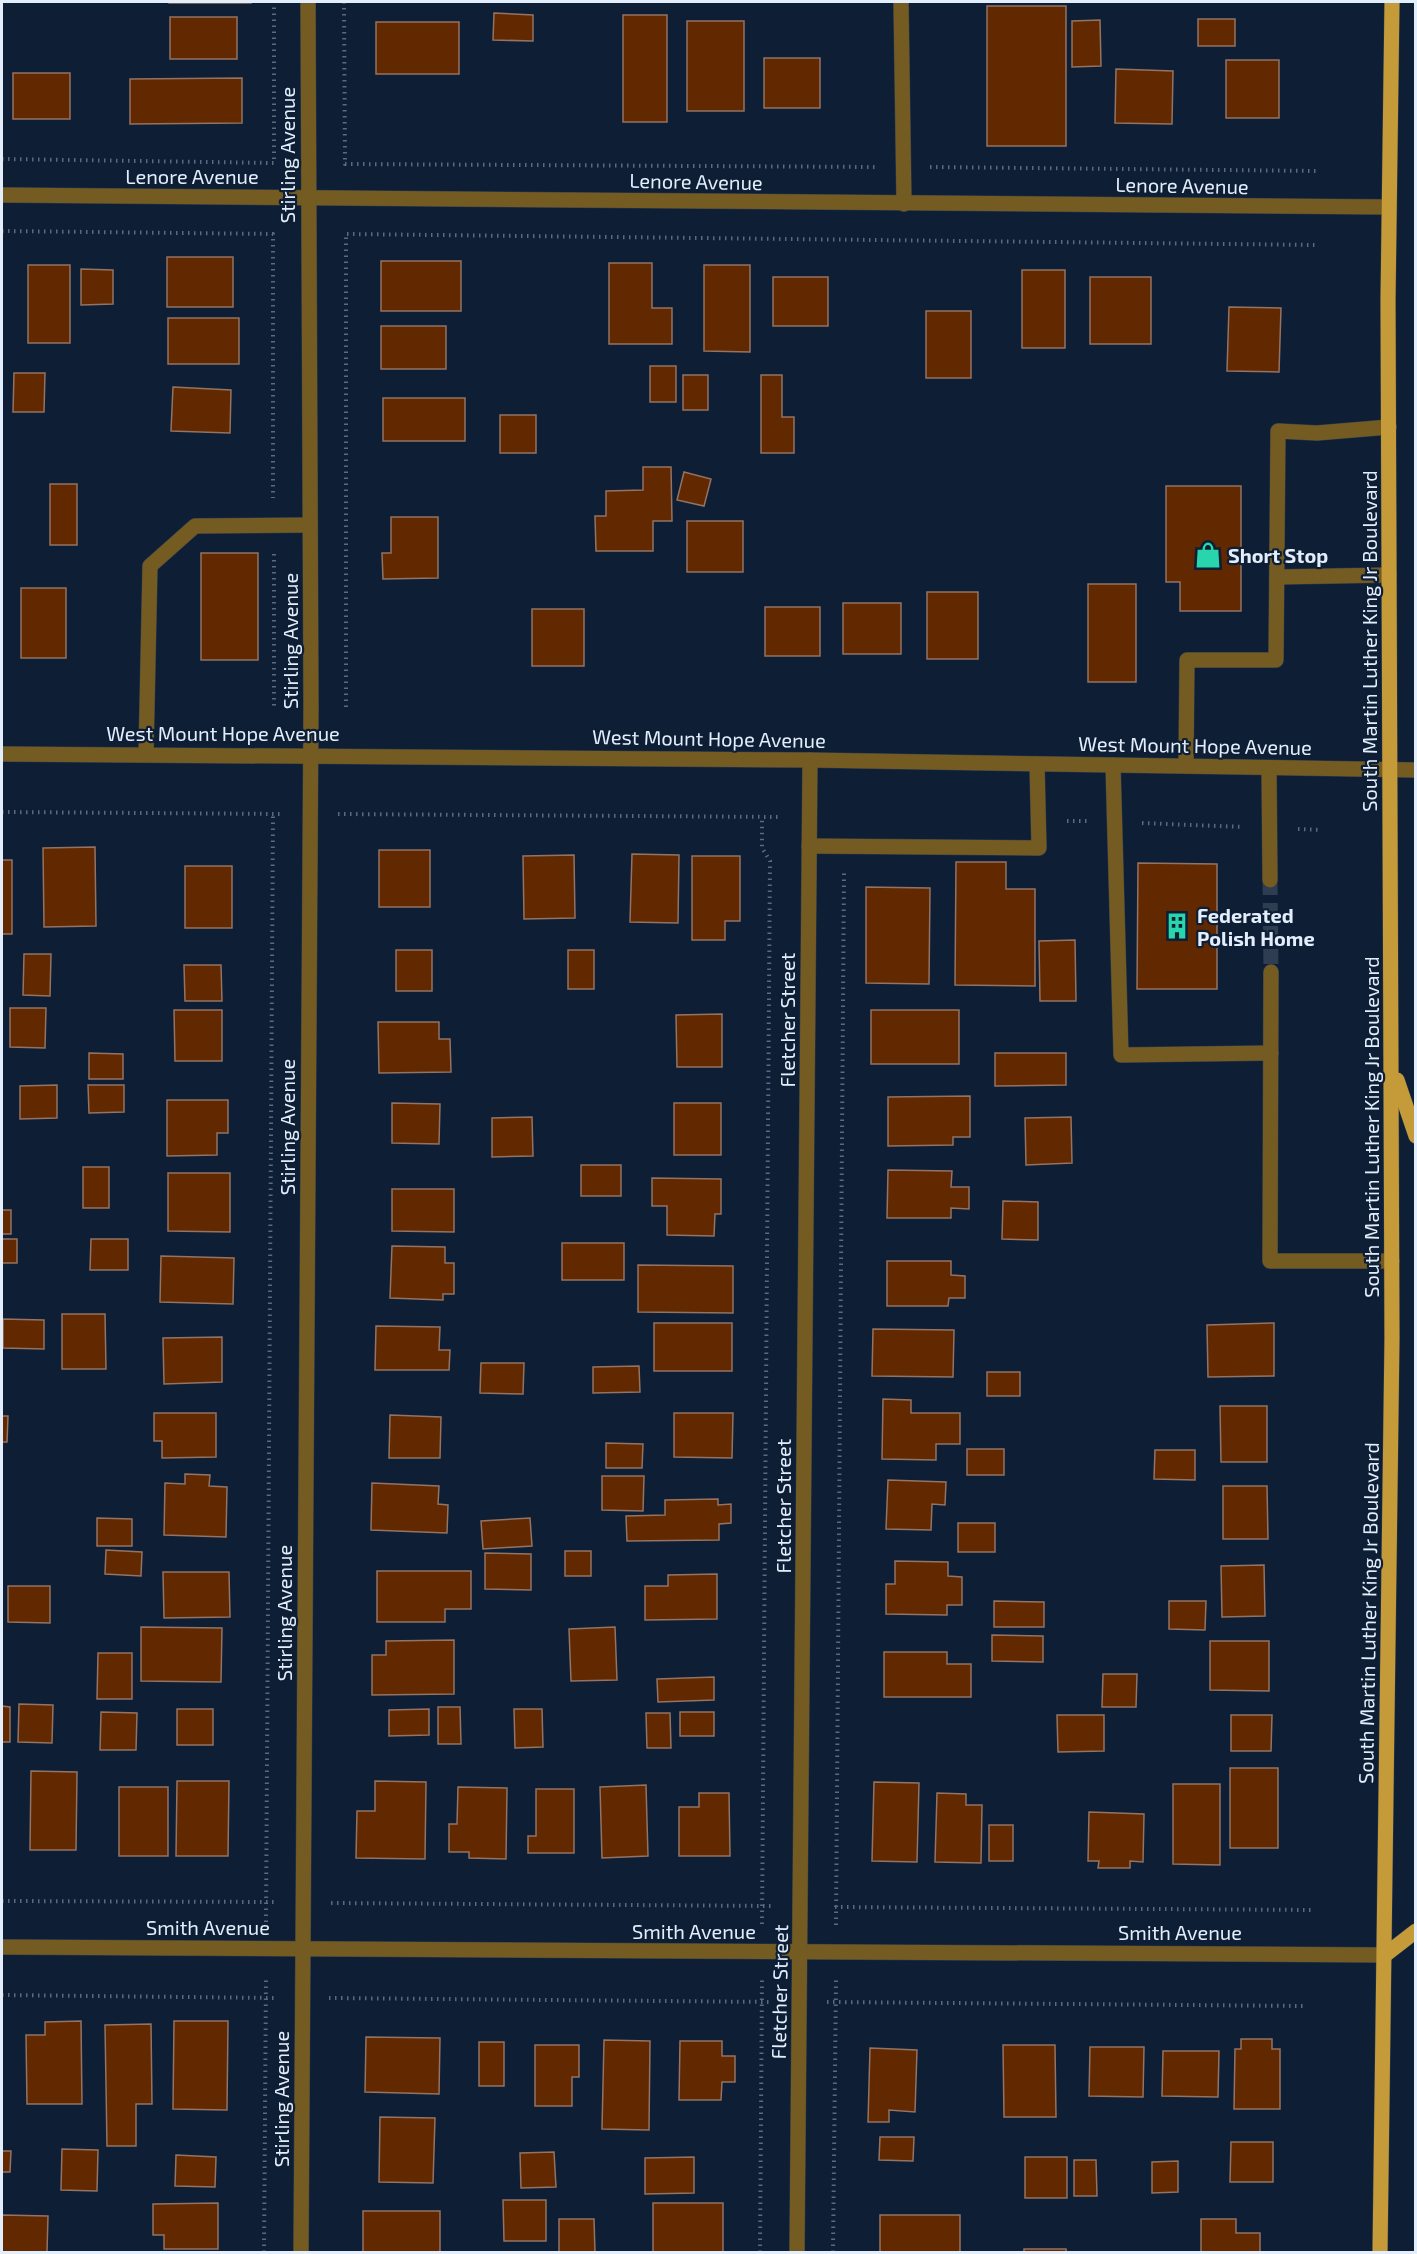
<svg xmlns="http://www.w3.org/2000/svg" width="1417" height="2254" font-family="'Exo 2',sans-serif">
	<rect width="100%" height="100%" fill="#0e1e34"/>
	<!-- building -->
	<g fill="#622800" stroke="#937363" stroke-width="1.5">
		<rect x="169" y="2" width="82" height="1"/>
		<rect x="987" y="6" width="79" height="140"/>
		<polygon points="494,13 533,15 533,41 493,40"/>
		<rect x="623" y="15" width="44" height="107"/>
		<rect x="170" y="17" width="67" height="42"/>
		<rect x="1198" y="19" width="37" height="27"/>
		<polygon points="1100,20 1101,66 1072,67 1072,21"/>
		<rect x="687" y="21" width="57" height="90"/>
		<rect x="376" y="22" width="83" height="52"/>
		<rect x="764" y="58" width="56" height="50"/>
		<rect x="1226" y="60" width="53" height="58"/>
		<polygon points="1116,69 1173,71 1172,124 1115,123"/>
		<rect x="13" y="73" width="57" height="46"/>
		<polygon points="242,78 242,123 130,124 130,79"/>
		<rect x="167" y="257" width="66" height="50"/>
		<rect x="381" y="261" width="80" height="50"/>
		<polygon points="609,263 652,263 652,308 672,308 672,344 609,344"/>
		<rect x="28" y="265" width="42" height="78"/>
		<polygon points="704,265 750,265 750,352 704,351"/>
		<polygon points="81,269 113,270 113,304 81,305"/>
		<rect x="1022" y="270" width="43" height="78"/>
		<rect x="773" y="277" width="55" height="49"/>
		<rect x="1090" y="277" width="61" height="67"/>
		<polygon points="1229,307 1281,308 1279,372 1227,371"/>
		<rect x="926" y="311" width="45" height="67"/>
		<rect x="168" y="318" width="71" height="46"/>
		<rect x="381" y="326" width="65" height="43"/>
		<rect x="650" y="366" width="26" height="36"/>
		<polygon points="14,373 45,373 44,412 13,412"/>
		<rect x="683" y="375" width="25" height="35"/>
		<polygon points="761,375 782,375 782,417 794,417 794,453 761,453"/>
		<polygon points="173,387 231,390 230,433 171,431"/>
		<rect x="383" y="398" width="82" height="43"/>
		<rect x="500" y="415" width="36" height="38"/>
		<polygon points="643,467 671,467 672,521 653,521 653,551 596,551 595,516 606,516 606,491 643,490"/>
		<polygon points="684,472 711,479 704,506 677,500"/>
		<rect x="50" y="484" width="27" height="61"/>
		<polygon points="1166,486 1241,486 1241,611 1180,611 1180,582 1166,582"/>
		<polygon points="391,517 438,517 438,578 383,579 382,553 391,553"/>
		<rect x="687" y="521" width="56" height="51"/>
		<rect x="201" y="553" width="57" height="107"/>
		<rect x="1088" y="584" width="48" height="98"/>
		<rect x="21" y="588" width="45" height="70"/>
		<rect x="927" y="592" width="51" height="67"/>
		<rect x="843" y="603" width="58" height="51"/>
		<rect x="765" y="607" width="55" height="49"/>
		<rect x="532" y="609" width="52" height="57"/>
		<polygon points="95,847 96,926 44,927 43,848"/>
		<rect x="379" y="850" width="51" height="57"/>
		<polygon points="632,854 679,855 678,923 630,922"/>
		<polygon points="574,855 575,918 524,919 523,856"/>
		<polygon points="692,856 740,856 740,921 725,921 725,940 692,940"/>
		<rect x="2" y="860" width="10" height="74"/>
		<polygon points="956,862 1006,862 1006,889 1035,889 1035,986 955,985"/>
		<polygon points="1138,863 1217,864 1217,989 1137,989"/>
		<rect x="185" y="866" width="47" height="62"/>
		<polygon points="866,887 930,888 929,984 866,983"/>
		<polygon points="1075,940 1076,1001 1040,1001 1039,941"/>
		<rect x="396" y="950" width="36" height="41"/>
		<rect x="568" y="950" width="26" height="39"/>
		<polygon points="24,954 51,954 50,996 23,995"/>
		<polygon points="184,965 221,965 222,1001 185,1001"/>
		<polygon points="10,1008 46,1008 45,1048 10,1047"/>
		<polygon points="174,1010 222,1010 222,1061 175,1061"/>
		<rect x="871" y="1010" width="88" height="54"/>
		<polygon points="722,1014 722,1067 677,1067 676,1015"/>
		<polygon points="378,1022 439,1022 439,1039 450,1039 451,1072 379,1073"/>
		<polygon points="89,1053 123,1054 123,1079 89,1079"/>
		<polygon points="995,1053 1066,1053 1066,1085 995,1086"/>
		<polygon points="57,1085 57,1118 20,1119 20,1086"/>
		<polygon points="88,1085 124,1085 124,1112 89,1113"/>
		<polygon points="970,1096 970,1137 953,1137 953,1145 888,1146 888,1097"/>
		<polygon points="167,1100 228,1100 228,1133 217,1133 217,1155 167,1156"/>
		<polygon points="392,1103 440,1104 439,1144 392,1143"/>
		<rect x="674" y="1103" width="47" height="52"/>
		<polygon points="532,1117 533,1156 492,1157 492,1118"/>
		<polygon points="1071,1117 1072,1163 1026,1165 1025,1118"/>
		<rect x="581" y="1165" width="40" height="31"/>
		<rect x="83" y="1167" width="26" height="41"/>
		<polygon points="888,1170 952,1171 951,1187 969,1187 969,1209 951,1208 951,1218 887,1218"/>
		<polygon points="168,1173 230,1173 230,1232 168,1231"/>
		<polygon points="652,1178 721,1179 721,1214 715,1214 714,1236 667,1235 667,1206 652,1206"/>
		<polygon points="392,1189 454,1189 454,1232 392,1231"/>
		<polygon points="1003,1201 1038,1202 1038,1240 1002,1239"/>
		<rect x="2" y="1210" width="9" height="24"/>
		<rect x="2" y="1239" width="15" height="24"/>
		<polygon points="91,1239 128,1239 128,1270 90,1270"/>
		<rect x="562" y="1243" width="62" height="37"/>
		<polygon points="392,1246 445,1247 445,1263 454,1263 454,1294 443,1294 443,1300 390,1298"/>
		<polygon points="161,1256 234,1258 233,1304 160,1302"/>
		<polygon points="887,1261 951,1261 951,1275 965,1276 965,1298 949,1298 948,1306 887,1306"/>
		<polygon points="638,1265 733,1266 733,1313 638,1312"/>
		<polygon points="62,1314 105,1314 106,1369 62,1369"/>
		<polygon points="3,1319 44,1320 44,1349 3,1348"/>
		<rect x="654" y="1323" width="78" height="48"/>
		<polygon points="1274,1323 1274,1376 1208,1377 1207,1325"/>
		<polygon points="376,1326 440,1327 439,1350 450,1350 449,1370 375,1370"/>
		<polygon points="873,1329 954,1330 953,1377 872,1376"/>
		<polygon points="222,1337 222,1382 164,1384 163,1338"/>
		<polygon points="481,1363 524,1363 523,1394 480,1393"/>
		<polygon points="639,1366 640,1392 593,1393 593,1367"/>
		<rect x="987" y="1372" width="33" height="24"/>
		<polygon points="883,1399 911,1400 911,1413 960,1413 960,1444 936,1444 936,1460 882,1459"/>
		<polygon points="1220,1406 1267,1406 1267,1462 1221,1462"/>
		<polygon points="154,1413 216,1413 216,1457 162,1458 162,1441 154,1441"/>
		<polygon points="674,1413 733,1413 732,1458 674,1457"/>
		<polygon points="390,1415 441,1417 440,1458 389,1458"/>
		<polygon points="2,1416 8,1416 7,1442 2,1442"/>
		<polygon points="606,1443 643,1444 642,1468 606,1468"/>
		<rect x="967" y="1449" width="37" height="26"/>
		<polygon points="1155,1450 1195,1450 1195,1480 1154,1479"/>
		<polygon points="185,1474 210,1475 209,1486 227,1487 226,1537 164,1535 165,1483 185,1484"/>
		<polygon points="602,1476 644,1476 643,1511 602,1510"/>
		<polygon points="888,1480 946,1482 945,1505 932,1504 931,1530 886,1529"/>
		<polygon points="372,1483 439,1486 438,1504 448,1505 447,1533 371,1530"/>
		<polygon points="1223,1486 1267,1486 1268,1539 1223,1539"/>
		<polygon points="718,1499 718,1505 731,1504 731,1523 719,1524 719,1540 627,1541 626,1516 665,1515 665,1500"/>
		<polygon points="97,1518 132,1519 132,1546 97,1546"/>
		<polygon points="530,1518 532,1546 483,1549 481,1521"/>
		<rect x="958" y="1523" width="37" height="29"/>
		<polygon points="106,1550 142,1552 141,1576 105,1574"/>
		<rect x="565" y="1551" width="26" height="25"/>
		<polygon points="485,1553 531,1554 531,1590 485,1589"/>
		<polygon points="895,1561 948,1562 948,1576 962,1577 962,1605 947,1605 947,1615 886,1614 886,1584 895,1584"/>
		<polygon points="1264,1565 1265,1616 1222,1617 1221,1566"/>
		<polygon points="377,1571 471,1571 471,1609 445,1609 445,1622 377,1622"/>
		<polygon points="163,1572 229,1572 230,1617 164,1618"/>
		<polygon points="717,1574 717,1619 645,1620 645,1586 668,1586 668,1575"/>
		<polygon points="8,1586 50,1586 50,1623 8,1622"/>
		<polygon points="994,1601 1044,1602 1044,1627 994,1627"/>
		<polygon points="1169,1601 1206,1601 1205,1630 1169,1629"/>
		<polygon points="141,1627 222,1628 221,1682 141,1681"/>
		<polygon points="615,1627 617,1680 571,1681 569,1629"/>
		<polygon points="992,1635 1043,1636 1043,1662 992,1661"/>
		<polygon points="454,1640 454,1694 372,1695 372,1655 386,1655 386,1641"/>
		<polygon points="1210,1641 1269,1641 1269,1691 1210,1690"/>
		<polygon points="884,1652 947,1652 947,1664 971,1664 971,1697 884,1697"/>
		<polygon points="98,1653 132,1653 132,1699 97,1699"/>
		<polygon points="1103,1674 1137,1674 1136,1707 1102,1707"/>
		<polygon points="714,1677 714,1700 658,1702 657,1679"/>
		<polygon points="19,1704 53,1705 52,1743 18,1742"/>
		<polygon points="2,1706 10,1707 10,1742 2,1742"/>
		<polygon points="438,1707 460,1707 461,1744 438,1744"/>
		<rect x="177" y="1709" width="36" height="36"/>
		<polygon points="429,1709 429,1735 389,1736 389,1710"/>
		<polygon points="514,1709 542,1709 543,1747 515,1748"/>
		<polygon points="101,1712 137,1713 136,1750 100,1750"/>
		<rect x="680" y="1712" width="34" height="24"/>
		<polygon points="646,1713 670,1713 671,1748 647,1748"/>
		<polygon points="1057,1715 1104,1715 1104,1751 1058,1752"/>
		<polygon points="1231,1715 1272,1715 1271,1751 1231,1751"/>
		<rect x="1230" y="1768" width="48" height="80"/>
		<polygon points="31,1771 77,1772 76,1850 30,1850"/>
		<polygon points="177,1781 229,1781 228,1856 176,1856"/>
		<polygon points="375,1781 426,1782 425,1859 356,1858 357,1811 375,1811"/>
		<polygon points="874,1782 919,1783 917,1862 872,1861"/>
		<polygon points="1173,1784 1220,1784 1220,1865 1173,1864"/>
		<polygon points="646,1785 648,1856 602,1858 600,1787"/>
		<rect x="119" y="1787" width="49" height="69"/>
		<polygon points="458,1787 507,1788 506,1859 469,1858 469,1852 449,1852 449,1824 457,1824"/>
		<polygon points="536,1789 574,1789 574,1853 528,1853 528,1836 536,1836"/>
		<polygon points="699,1793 729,1793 730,1856 679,1856 679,1807 699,1807"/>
		<polygon points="937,1793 966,1794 966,1805 982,1805 981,1863 935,1862"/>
		<polygon points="1089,1812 1144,1814 1143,1862 1130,1861 1130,1868 1098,1868 1099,1861 1088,1861"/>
		<rect x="989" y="1825" width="24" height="36"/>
		<polygon points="81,2021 82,2104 27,2104 26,2035 45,2035 45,2022"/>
		<polygon points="174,2021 228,2021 227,2110 173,2109"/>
		<polygon points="151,2024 152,2104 136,2104 136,2146 107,2146 105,2025"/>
		<polygon points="366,2037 440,2038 439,2094 365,2092"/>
		<polygon points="1241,2039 1272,2039 1272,2049 1280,2049 1280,2109 1234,2109 1235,2049 1241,2049"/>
		<polygon points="604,2040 650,2041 649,2130 602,2129"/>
		<polygon points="680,2041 722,2041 722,2056 735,2056 735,2082 722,2082 721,2100 679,2100"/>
		<rect x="479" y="2042" width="25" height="44"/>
		<polygon points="535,2045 579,2045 579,2077 572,2077 572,2106 535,2106"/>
		<polygon points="1003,2045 1055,2045 1056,2117 1004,2117"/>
		<polygon points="1090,2047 1144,2047 1143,2097 1089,2096"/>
		<polygon points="870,2048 917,2050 915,2112 889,2110 889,2122 868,2122"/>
		<polygon points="1163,2051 1219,2051 1218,2097 1162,2096"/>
		<polygon points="380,2117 435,2118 433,2183 379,2182"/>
		<polygon points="880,2137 914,2137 913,2161 879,2160"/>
		<polygon points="1231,2142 1273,2142 1273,2182 1230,2182"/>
		<polygon points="62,2149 98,2150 97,2191 61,2190"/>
		<polygon points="2,2151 11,2151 10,2172 2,2172"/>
		<polygon points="554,2152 556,2187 521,2188 520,2153"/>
		<polygon points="176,2155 216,2157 215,2187 175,2186"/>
		<polygon points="694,2157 694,2193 645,2194 645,2158"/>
		<rect x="1025" y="2157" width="42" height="41"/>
		<polygon points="1074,2160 1096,2160 1097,2196 1074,2196"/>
		<polygon points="1178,2161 1178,2192 1152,2193 1152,2162"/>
		<polygon points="503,2200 546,2200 546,2241 504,2241"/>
		<polygon points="218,2203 218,2249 164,2249 164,2235 153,2235 153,2204"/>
		<rect x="653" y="2203" width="70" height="49"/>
		<rect x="363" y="2211" width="77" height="41"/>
		<polygon points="2,2215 48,2216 47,2252 2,2252"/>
		<rect x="880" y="2215" width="80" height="37"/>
		<polygon points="559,2219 594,2219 595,2252 559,2252"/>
		<polygon points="1201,2219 1236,2219 1236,2233 1260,2233 1260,2252 1201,2252"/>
		<rect x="1024" y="2249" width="42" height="3"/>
	</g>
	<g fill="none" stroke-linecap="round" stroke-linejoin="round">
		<!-- minor-tunnel -->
		<polyline stroke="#2e3d52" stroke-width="15" stroke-dasharray="15 8" stroke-linecap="butt" points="1270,880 1271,972"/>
		<!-- minor casing -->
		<g stroke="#2c3b50" stroke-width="16">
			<g id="minor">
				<polyline points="901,2 904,204"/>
				<polyline points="2,195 1389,207"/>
				<polyline points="1277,577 1389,575"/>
				<polyline points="2,754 810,760 1416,770"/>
				<polyline points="146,754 150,566 195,526 310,525"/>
				<polyline points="1113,765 1121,1055 1271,1053"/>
				<polyline points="1186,766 1187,660 1276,660 1278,431 1317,433 1389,427"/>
				<polyline points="1269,768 1270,880"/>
				<polyline points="809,846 1039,848 1037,764"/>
				<polyline points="1271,972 1270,1261 1392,1261"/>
				<polyline points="2,1947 1385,1955"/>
				<polyline points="301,2252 311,707 308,2"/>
				<polyline points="797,2252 810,760"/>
			</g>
		</g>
		<!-- major casing -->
		<g stroke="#2c3b50" stroke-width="16">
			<g id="major">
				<polyline points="1397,1080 1416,1136"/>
				<polyline points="1385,1955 1416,1931"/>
				<polyline points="1380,2252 1392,1338 1388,300 1392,2"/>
			</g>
		</g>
		<!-- path -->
		<g stroke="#5c6a7e" stroke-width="4" stroke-dasharray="1.5 4.5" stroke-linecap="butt">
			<polyline points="344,2 345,164 875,167"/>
			<polyline points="2,159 274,163 274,2"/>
			<polyline points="930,167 1316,171"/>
			<polyline points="2,231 273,234 273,498"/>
			<polyline points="274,554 274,706"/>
			<polyline points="346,707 346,234 1316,245"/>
			<polyline points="2,812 283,814"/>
			<polyline points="338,814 781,817"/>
			<polyline points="1067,821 1087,821"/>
			<polyline points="1142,823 1243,827"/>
			<polyline points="1298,829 1321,830"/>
			<polyline points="2,1901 275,1902"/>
			<polyline points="331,1903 773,1906"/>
			<polyline points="835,1907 1314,1910"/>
			<polyline points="266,1922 273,814"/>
			<polyline points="762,1924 770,861 762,848 762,817"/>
			<polyline points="836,1925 844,873"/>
			<polyline points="2,1995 274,1998"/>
			<polyline points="329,1998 772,2002"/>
			<polyline points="827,2002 1305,2006"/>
			<polyline points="264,2252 266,1977"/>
			<polyline points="760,2252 762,1979"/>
			<polyline points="833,2252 836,1980"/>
		</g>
		<!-- minor -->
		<use href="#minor" stroke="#745b21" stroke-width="15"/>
		<!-- major -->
		<use href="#major" stroke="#c49b38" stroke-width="15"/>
	</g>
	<!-- icons -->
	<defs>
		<g id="shop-bare" transform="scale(2.07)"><path d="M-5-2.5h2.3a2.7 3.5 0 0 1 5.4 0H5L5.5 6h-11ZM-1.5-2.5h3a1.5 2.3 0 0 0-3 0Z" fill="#29d5ac" stroke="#0e1e34" stroke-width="2.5" paint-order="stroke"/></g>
		<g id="building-bare" transform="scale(2.07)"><path d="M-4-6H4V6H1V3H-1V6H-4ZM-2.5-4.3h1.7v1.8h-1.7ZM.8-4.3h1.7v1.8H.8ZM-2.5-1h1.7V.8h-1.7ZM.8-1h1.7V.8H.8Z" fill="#29d5ac" stroke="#0e1e34" stroke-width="2.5" paint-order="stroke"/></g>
	</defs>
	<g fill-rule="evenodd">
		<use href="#shop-bare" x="1208" y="555"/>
		<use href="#building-bare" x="1177" y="926"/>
	</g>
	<g text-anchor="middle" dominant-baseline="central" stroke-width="4.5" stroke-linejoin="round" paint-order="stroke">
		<!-- street labels -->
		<g font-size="20" fill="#e3eefd" stroke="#0e1e34">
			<text transform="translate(287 155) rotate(-90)">Stirling Avenue</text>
			<text x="192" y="176">Lenore Avenue</text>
			<text transform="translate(696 181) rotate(1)">Lenore Avenue</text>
			<text transform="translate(1182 185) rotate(1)">Lenore Avenue</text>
			<text transform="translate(290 641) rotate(-90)">Stirling Avenue</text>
			<text transform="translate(1369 641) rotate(-90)">South Martin Luther King Jr Boulevard</text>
			<text x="223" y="733">West Mount Hope Avenue</text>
			<text transform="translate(709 738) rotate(1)">West Mount Hope Avenue</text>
			<text transform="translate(1195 745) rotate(1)">West Mount Hope Avenue</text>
			<text transform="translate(787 1020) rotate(-90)">Fletcher Street</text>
			<text transform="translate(287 1127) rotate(-90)">Stirling Avenue</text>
			<text transform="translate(1371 1127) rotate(-90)">South Martin Luther King Jr Boulevard</text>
			<text transform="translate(783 1506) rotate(-90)">Fletcher Street</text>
			<text transform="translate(284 1613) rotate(-90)">Stirling Avenue</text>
			<text transform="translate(1368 1613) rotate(-89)">South Martin Luther King Jr Boulevard</text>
			<text x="208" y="1927">Smith Avenue</text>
			<text x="694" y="1931">Smith Avenue</text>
			<text x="1180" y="1932">Smith Avenue</text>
			<text transform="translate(779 1992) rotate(-89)">Fletcher Street</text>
			<text transform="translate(281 2099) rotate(-90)">Stirling Avenue</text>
		</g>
		<!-- poi labels -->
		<g font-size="20" font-weight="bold" fill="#e3eefd" stroke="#0e1e34" text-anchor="start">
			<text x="1228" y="555">Short Stop</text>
			<text x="1197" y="915">Federated<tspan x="1197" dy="23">Polish Home</tspan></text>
		</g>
	</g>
	<!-- border -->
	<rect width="1417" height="2254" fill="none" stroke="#e3eefd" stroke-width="6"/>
</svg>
